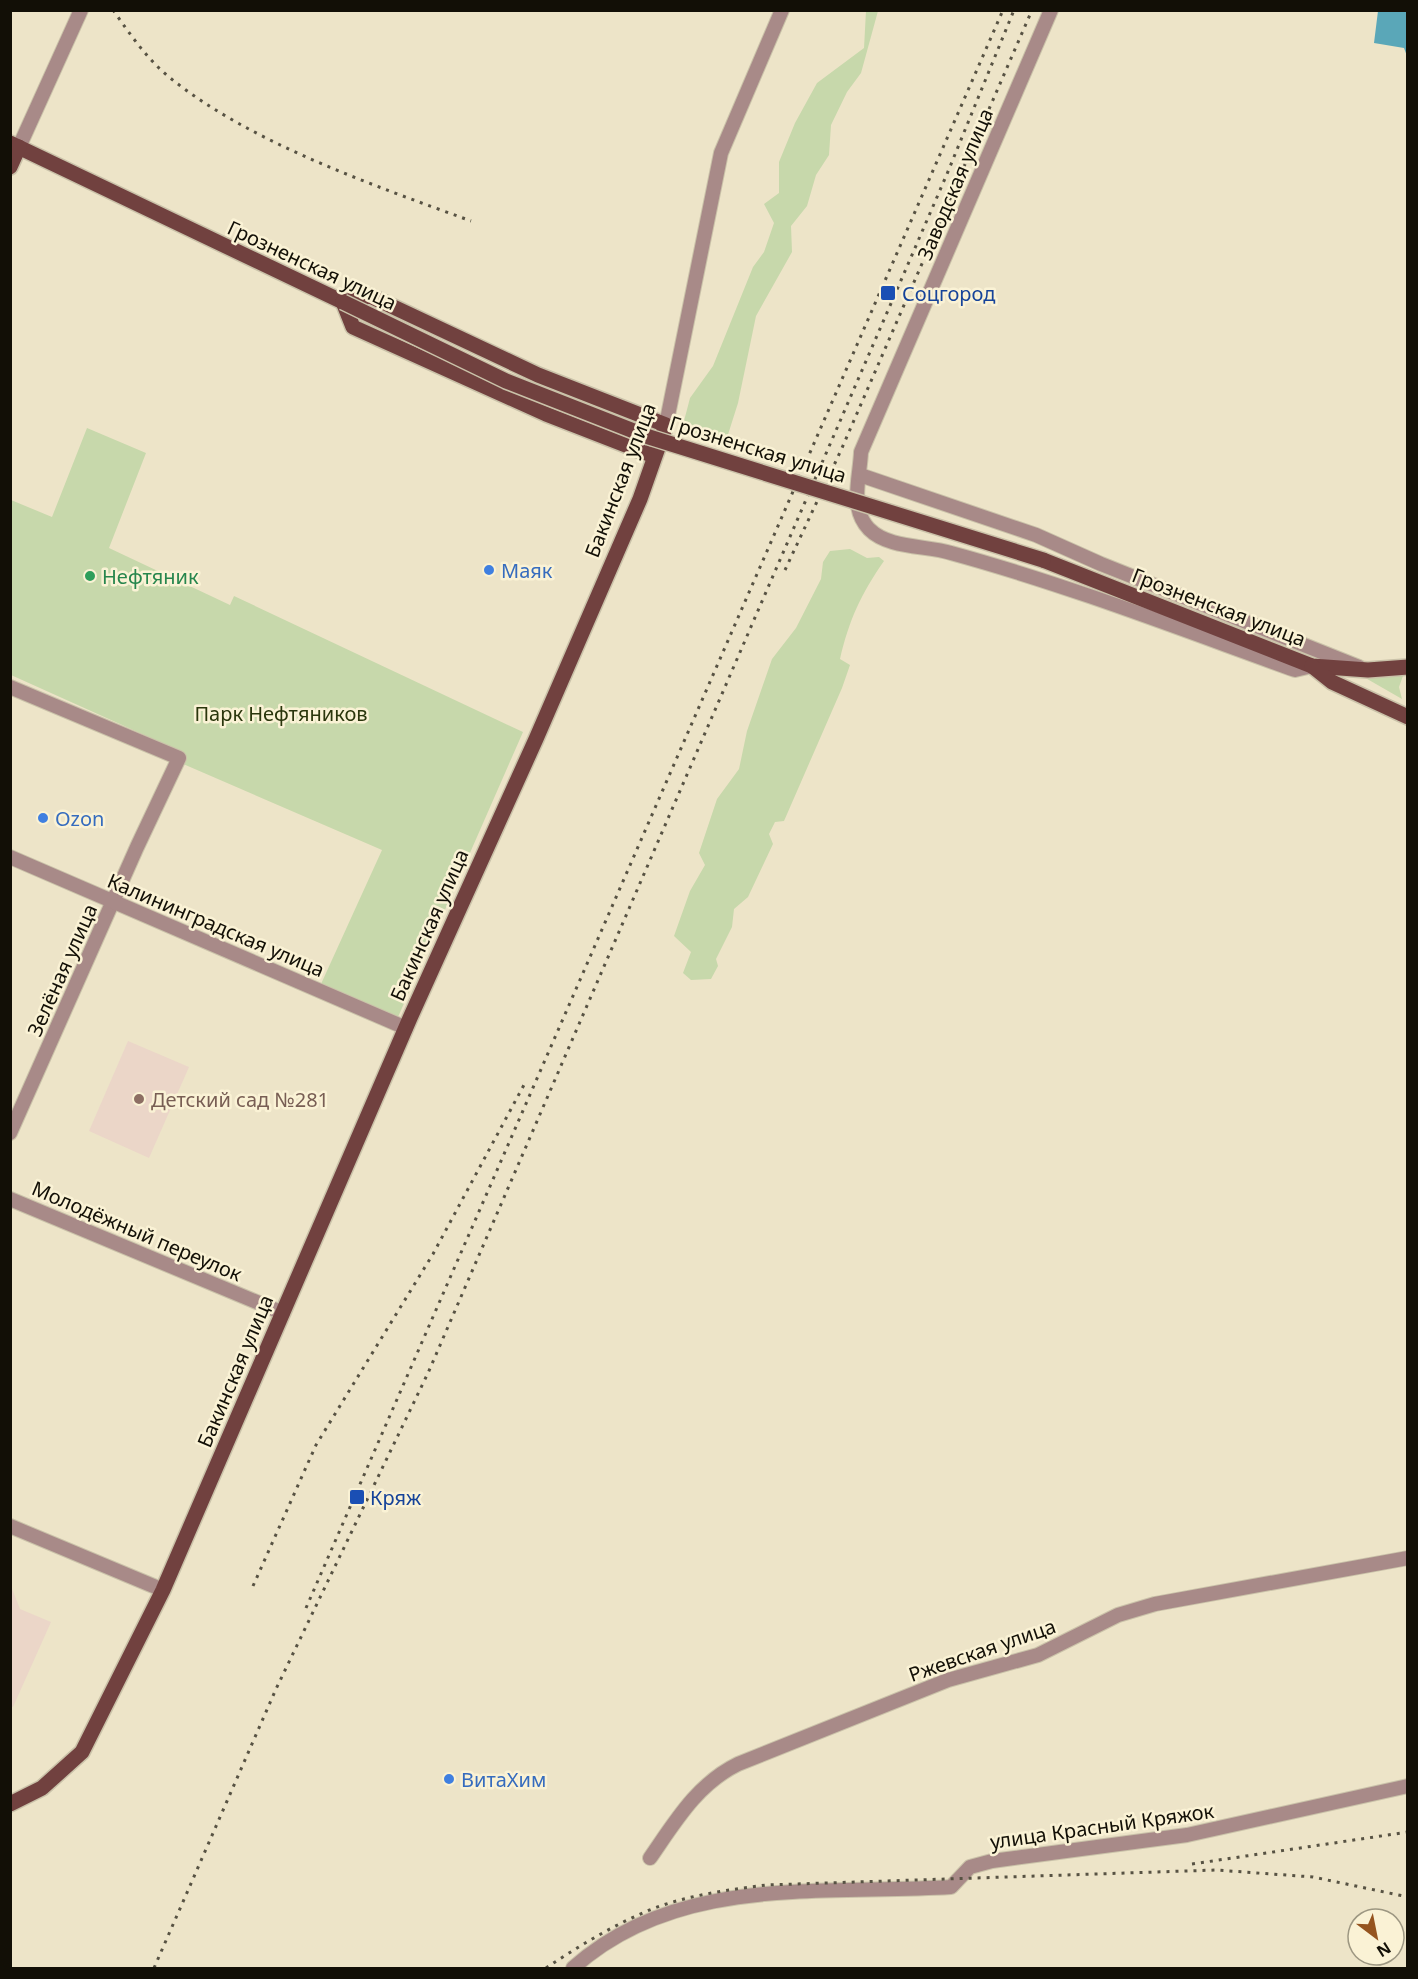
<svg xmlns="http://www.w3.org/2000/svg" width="1418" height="1979" font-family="'Noto Sans',sans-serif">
	<rect width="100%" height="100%" fill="#ede4c8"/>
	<!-- education -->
	<g fill="#ebd6c8">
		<polygon points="128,1041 189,1067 149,1158 89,1131"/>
		<polygon points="11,1586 20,1609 51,1622 13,1707 10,1706"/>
	</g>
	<!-- green -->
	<g fill="#c7d8ab">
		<polygon points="866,11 878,11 861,73 847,92 831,125 829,155 816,175 807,206 791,226 792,252 756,316 738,403 725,444 697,434 684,421 690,398 713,366 753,267 764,252 774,223 764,204 779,193 779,162 795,123 817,83 864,48"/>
		<polygon points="87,428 146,453 109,548 230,605 234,596 523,732 398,1017 321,984 382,850 167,757 171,747 11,675 11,500 52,517"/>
		<path d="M850,549L867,558L879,557L884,561C861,594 849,620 840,659L850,665L842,688L784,821L775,822L769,834L773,844L748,897L734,909L732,927L716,959L718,966L711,979L691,980L683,973L691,952L674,936L690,891L705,865L699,853L717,799L739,769L747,731L772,659L796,628L821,579L823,562L830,551Z"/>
		<polygon points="1404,673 1399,687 1402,699 1362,676"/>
	</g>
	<!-- water -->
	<polygon fill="#5aa7b8" points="1378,11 1407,11 1407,56 1404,48 1374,43"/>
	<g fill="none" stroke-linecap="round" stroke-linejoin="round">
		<!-- minor casing -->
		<g stroke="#cac2a9" stroke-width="16">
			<g id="minor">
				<path d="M1051,10L861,452C860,478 849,508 869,529C889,549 926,545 951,553C1068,585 1181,629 1295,670L1312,666"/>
				<polyline points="19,147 81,10"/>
				<polyline points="666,425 721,153 782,10"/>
				<polyline points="860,475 1036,535 1101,564 1359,667"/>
				<polyline points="10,687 179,758 137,847 10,1133"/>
				<polyline points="10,857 406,1028"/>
				<polyline points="10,1199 283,1313"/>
				<polyline points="10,1526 163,1590"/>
				<path d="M650,1858C675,1822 697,1784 738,1764L948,1680L1038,1655L1118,1615L1155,1604L1408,1558"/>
				<path d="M573,1968C677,1874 823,1895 951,1887L970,1867L992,1861L1187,1835L1408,1786"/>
			</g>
		</g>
		<!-- major casing -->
		<g stroke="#cac2a9" stroke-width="18">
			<g id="major">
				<polyline points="10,143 343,302"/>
				<polyline points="10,167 19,147"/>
				<polyline points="343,302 353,327 546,414 654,456"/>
				<polyline points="1043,560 1312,666 1368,670 1408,667"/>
				<polyline points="1312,666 1332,682 1408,717"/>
				<polyline points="10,1804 42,1788 82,1752 163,1590 410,1018 536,739 640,499 666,425 538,375 370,296 343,302"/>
			</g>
		</g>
		<!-- minor -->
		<use href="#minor" stroke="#a88a88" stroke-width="14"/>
		<!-- major -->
		<use href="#major" stroke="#71413f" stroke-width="15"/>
		<!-- rail -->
		<g stroke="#575243" stroke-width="3" stroke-dasharray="3 6" stroke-linecap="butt">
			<path d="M113,10C130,34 146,58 169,77C250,143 373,185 471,221"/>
			<polyline points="785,570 842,448 1032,10"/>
			<polyline points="253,1586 316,1445 433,1254 525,1083"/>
			<polyline points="306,1608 1003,10"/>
			<polyline points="1192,1864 1408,1832"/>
			<polyline points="154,1968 276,1689 428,1373 947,174 1014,10"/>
			<path d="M546,1968C579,1946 615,1924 652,1909C688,1895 728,1890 766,1885L1216,1870L1313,1877L1408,1897"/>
		</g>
		<!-- major-bridge casing -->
		<g stroke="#cac2a9" stroke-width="18" stroke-linecap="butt">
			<polyline id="major-bridge" points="343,302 506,381 649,437 1043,560"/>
		</g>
		<!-- major-bridge -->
		<use href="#major-bridge" stroke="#71413f" stroke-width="15"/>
	</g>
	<!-- markers -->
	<g fill="#1a4fb4" stroke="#faf2d5" stroke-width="2">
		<rect x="880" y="285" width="16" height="16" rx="3"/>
		<rect x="349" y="1489" width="16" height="16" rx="3"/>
	</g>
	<g fill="#3f7fe0" stroke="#faf2d5" stroke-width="2">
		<circle cx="489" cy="570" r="6"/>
		<circle cx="43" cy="818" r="6"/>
		<circle cx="449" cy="1779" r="6"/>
	</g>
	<circle fill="#2e9e5b" stroke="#faf2d5" stroke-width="2" cx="90" cy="576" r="6"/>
	<circle fill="#8d6e63" stroke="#faf2d5" stroke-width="2" cx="139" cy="1099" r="6"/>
	<g text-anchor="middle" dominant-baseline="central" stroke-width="5" stroke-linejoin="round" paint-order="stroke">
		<!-- street labels -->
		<g font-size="20" fill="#120f06" stroke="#faf2d5">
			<text transform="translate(955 184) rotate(-67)">Заводская улица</text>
			<text transform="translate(312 265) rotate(25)">Грозненская улица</text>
			<text transform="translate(758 449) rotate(17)">Грозненская улица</text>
			<text transform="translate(620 480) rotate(-69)">Бакинская улица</text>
			<text transform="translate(1219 607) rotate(21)">Грозненская улица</text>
			<text transform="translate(216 925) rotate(23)">Калининградская улица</text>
			<text transform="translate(429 925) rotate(-66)">Бакинская улица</text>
			<text transform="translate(62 970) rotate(-66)">Зелёная улица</text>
			<text transform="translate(137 1231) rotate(23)">Молодёжный переулок</text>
			<text transform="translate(235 1371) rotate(-67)">Бакинская улица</text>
			<text transform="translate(982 1650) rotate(-19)">Ржевская улица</text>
			<text transform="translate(1102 1826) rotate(-8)">улица Красный Кряжок</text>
		</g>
		<!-- transit labels -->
		<g font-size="20" fill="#164399" stroke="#faf2d5" text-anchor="start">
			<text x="902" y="293">Соцгород</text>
			<text x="370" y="1497">Кряж</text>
		</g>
		<!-- shop labels -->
		<g font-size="20" fill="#366cbe" stroke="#faf2d5" text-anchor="start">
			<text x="501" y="570">Маяк</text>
			<text x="55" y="818">Ozon</text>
			<text x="461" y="1779">ВитаХим</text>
		</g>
		<!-- leisure labels -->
		<g font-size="20" fill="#27864d" stroke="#faf2d5" text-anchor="start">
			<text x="102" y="576">Нефтяник</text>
		</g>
		<!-- park labels -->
		<g font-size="20" fill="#2a360c" stroke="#faf2d5">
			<text x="281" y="713">Парк Нефтяников</text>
		</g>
		<!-- education labels -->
		<g font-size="20" fill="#785e54" stroke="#faf2d5" text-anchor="start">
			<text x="151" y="1099">Детский сад №281</text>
		</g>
	</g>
	<!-- border -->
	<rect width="1418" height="1979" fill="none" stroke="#120f06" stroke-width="24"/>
	<!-- north arrow -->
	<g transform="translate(1376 1937) rotate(148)"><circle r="28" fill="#faf2d5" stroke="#9d9782" stroke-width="1.5"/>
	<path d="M0-4.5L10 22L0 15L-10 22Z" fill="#95541f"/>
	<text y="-9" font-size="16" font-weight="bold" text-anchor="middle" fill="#120f06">N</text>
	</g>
</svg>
